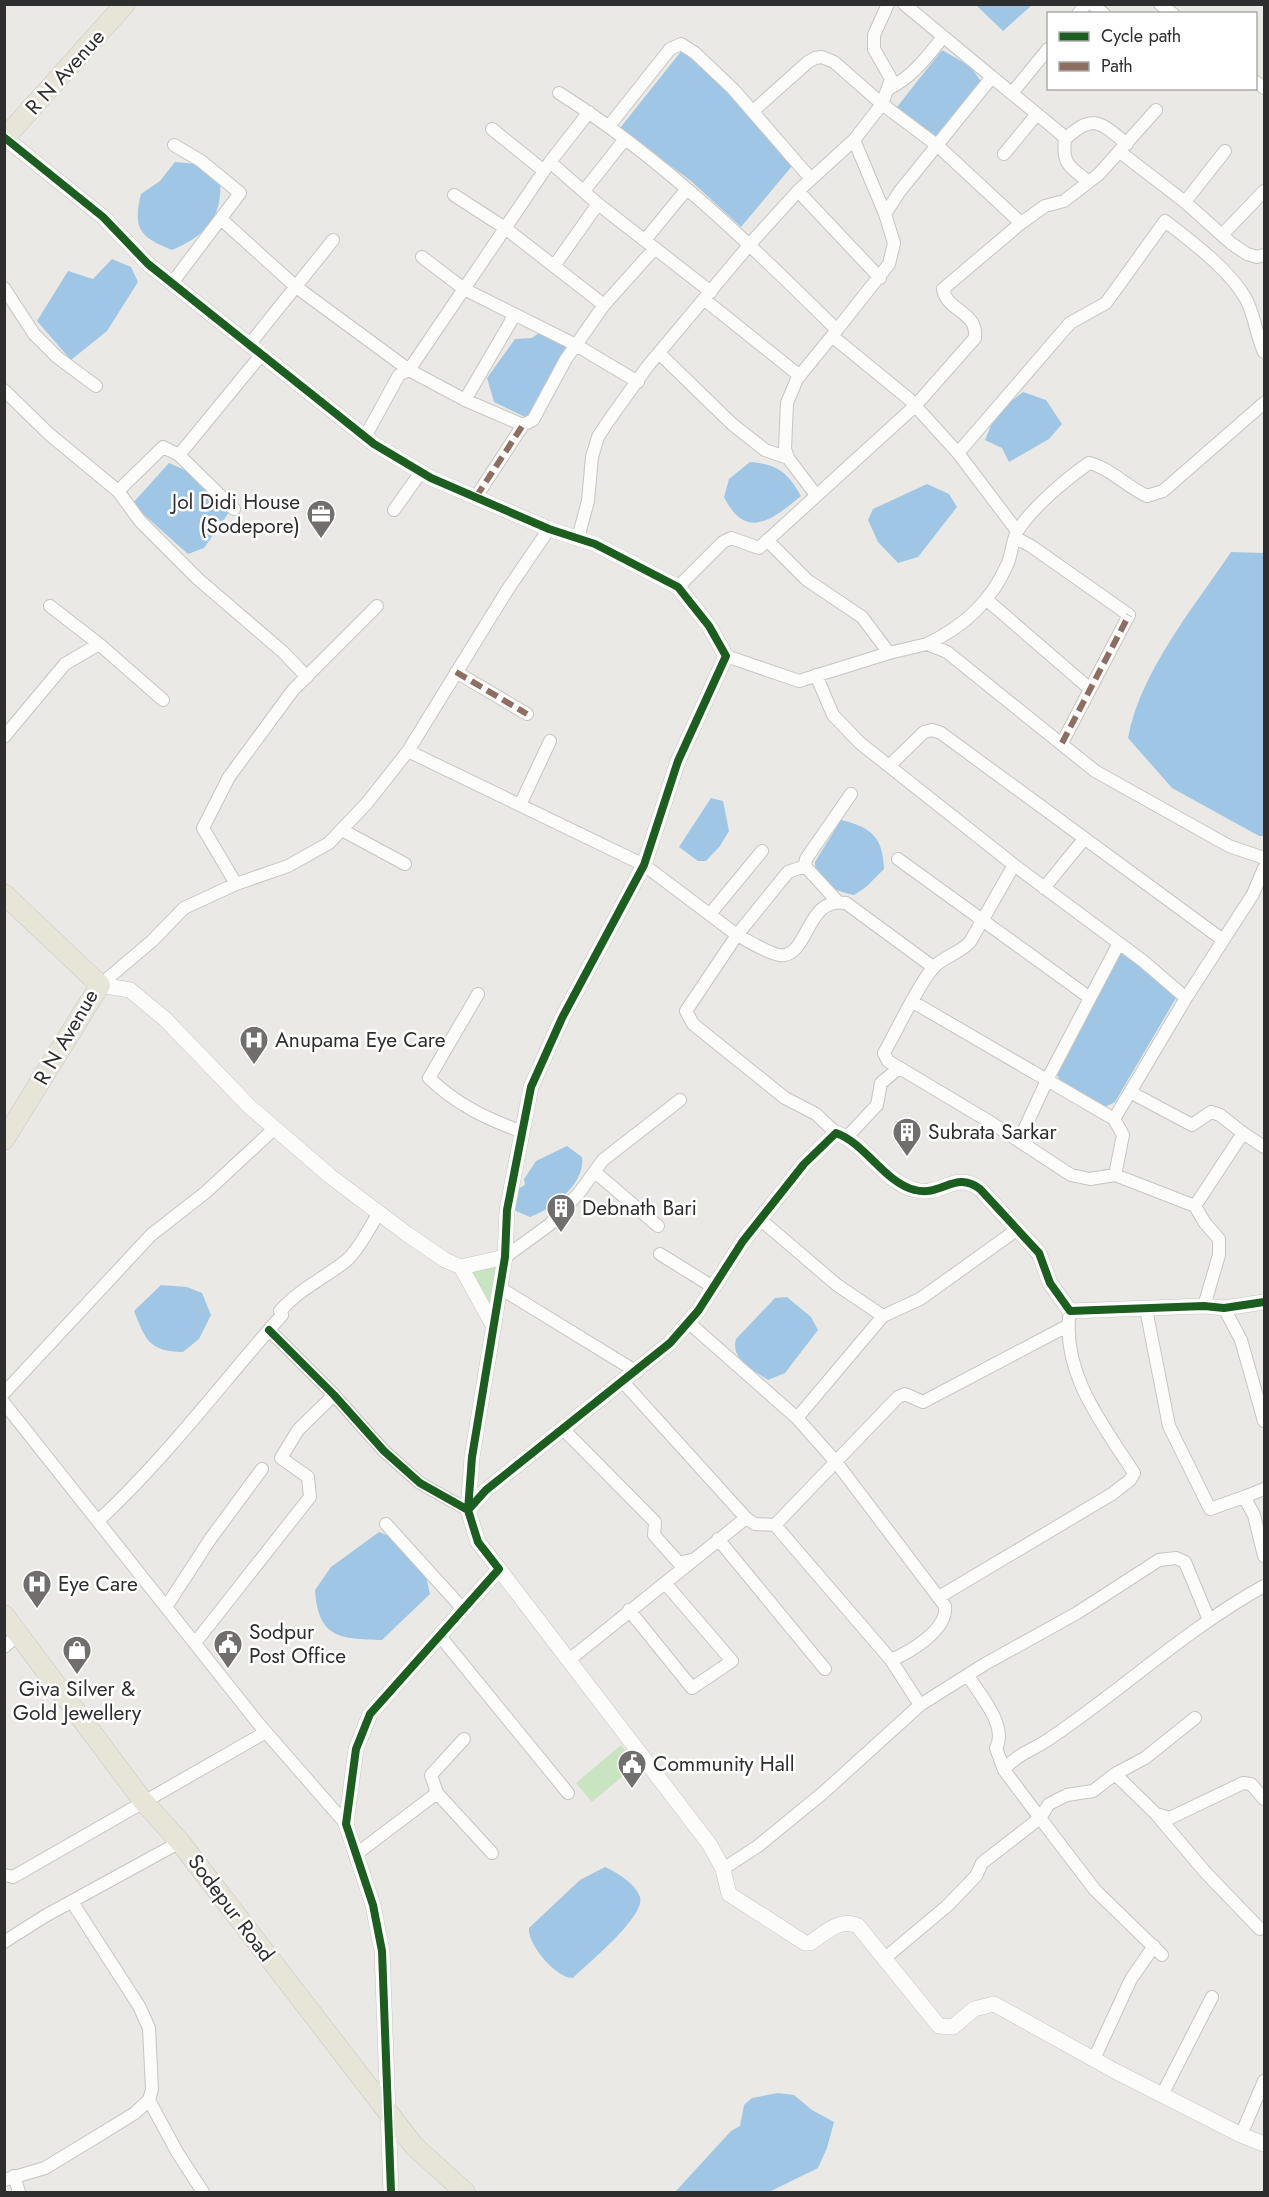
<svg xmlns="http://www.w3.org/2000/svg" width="1269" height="2197" viewBox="0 0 1269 2197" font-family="Jost,sans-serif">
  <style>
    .green { fill: #c9e4c1 }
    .water { fill: #9fc7e5 }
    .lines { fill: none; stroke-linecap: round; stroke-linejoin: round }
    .minor-casing { stroke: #c6c5c4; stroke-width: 14 }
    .tertiary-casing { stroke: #c6c5c4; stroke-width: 16 }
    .primary-casing { stroke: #c6c5c4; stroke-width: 21 }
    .minor { stroke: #fcfcfb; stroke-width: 12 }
    .tertiary { stroke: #fcfcfb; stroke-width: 15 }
    .primary { stroke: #e6e5d7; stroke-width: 20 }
    .quiet { stroke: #8d6e63; stroke-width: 6; stroke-dasharray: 12 6; stroke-linecap: butt }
    .cycleway-casing { stroke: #fff; stroke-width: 11 }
    .cycleway { stroke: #1b5e20; stroke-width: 8 }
    .labels { text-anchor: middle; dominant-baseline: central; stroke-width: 5; stroke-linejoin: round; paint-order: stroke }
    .street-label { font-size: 21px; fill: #2e2e2e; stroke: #fff }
    .poi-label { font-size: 21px; fill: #2e2e2e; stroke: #fff; text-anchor: start }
  </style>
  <rect width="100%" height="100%" fill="#ebe9e5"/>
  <!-- green -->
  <path class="green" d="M503 1260 494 1315 467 1270Z
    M621 1745 637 1764 592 1802 576 1783Z"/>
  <!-- water -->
  <path class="water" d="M976 5H1032L1003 31Z
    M683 49 740 104 792 166 741 227 691 181 620 128Z
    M942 50 970 66 983 84 934 139 897 107Z
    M175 162 197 164 220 180C223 218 205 236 172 250 141 237 132 230 141 194L160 181Z
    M112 259 131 267 138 282 107 331 71 360 37 321 68 271 93 279Z
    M543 330 573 345 542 410 527 418 494 402 487 378 515 339 532 338Z
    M1023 392 1046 400 1062 424 1049 439 1009 462 1002 448 985 440 996 413Z
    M750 462C778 464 788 473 801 496 772 520 746 541 724 497L729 479Z
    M169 463 210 481 230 511 204 548 188 554 132 504Z
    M927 484 949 494 957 507 918 557 898 563 878 542 868 520 873 509Z
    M1231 552 1264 553V836H1259L1172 788 1128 738C1140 672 1194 607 1231 552Z
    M711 798 723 801 729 831 720 846 706 861H698L679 847Z
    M841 820C871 827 883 837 884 869L866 887 854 895C835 891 815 884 815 862Z
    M1123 953 1174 991 1176 998 1115 1102 1105 1107 1059 1079 1054 1067 1111 957Z
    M567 1146 582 1157C586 1183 553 1209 530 1217L516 1211 513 1204V1191L525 1185 524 1179 536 1161Z
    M161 1285 187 1287 202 1293 211 1315 199 1339 183 1352C149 1351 146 1341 134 1311Z
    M787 1297 811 1317 818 1330 785 1373 768 1380C754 1370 730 1359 736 1339L775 1298Z
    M379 1532 389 1536 425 1572 430 1594 382 1640C340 1639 318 1638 315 1590L331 1567Z
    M605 1867C616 1872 636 1884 640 1897 646 1916 587 1964 573 1978 556 1978 527 1944 529 1928L580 1880Z
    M778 2093 794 2095 812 2110 834 2122 827 2148 818 2168 769 2192H675L731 2131 740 2126 744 2105 752 2098Z"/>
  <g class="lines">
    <!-- minor casing -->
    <g class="minor-casing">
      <path id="minor" d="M904 4 992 77
        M1092 4 1104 14
        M1160 4 1173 14
        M1078 14 1086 4
        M1256 82 1264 88
        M890 88C913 76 927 57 943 37
        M559 93C662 158 751 245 837 330
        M1012 93 1048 49
        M753 111 808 62 815 58 822 57 834 62 882 104 938 146 1021 223
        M609 126 670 49 681 44 695 53 733 89 811 179
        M492 129 544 171
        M1065 139C1093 113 1100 122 1127 144
        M854 140 885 214
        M1120 152 1185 202 1232 244 1247 254 1257 257 1264 255
        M1004 154 1037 114
        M550 162 598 204 711 292
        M584 191 625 139
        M798 191 880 278
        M454 195 505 228 604 305
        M1185 202 1225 151
        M221 219 295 286 409 370 465 400 523 425
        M1222 235 1264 191
        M645 240 686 190
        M422 257 464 289 576 345 566 359 533 420 523 425 476 497
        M554 266 598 204
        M172 283 240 193 201 161 174 145
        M4 288 34 334 57 357 96 386
        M705 300 800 376
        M832 336 889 264 894 243 885 214 900 191 992 77 1060 133 1065 139C1062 165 1070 167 1089 182
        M249 345 333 240
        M659 353 732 424 765 450 788 458
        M638 382 576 345 604 305 655 248
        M4 390 49 434 118 491 140 521 198 579 283 652 307 677
        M465 400 514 316
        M365 437 399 375 409 370 550 162 589 112
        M958 453 1070 323 1106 303 1165 221C1193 243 1228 268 1246 299 1255 316 1256 335 1264 352
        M179 455 234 509
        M118 491 163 447 179 455 261 355
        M816 495 788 458 785 449 787 403 797 379 832 336 909 399 958 453 1017 531
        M394 510 421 472
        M578 538 588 501 592 457 598 437 607 423 647 367 750 244 798 191 854 140 882 104 891 79 874 49V35L888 4
        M1016 538 1031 546 1129 615 1062 743
        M767 540 807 580 862 617 889 653
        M678 587 723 542 731 538 759 548 915 406 975 338C978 311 947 312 943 289L1021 223 1045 206 1064 201 1099 174 1156 110
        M987 600 1090 689
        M50 606 99 644 163 700
        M927 644C963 627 991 602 1007 565 1012 555 1012 539 1018 530 1034 506 1065 480 1089 463 1110 468 1127 487 1147 496L1163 491 1264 403
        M726 656 799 681 889 653 927 644 947 652 1095 771 1229 846 1264 858
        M456 672 527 714
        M816 675 833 715 860 743 1014 865
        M4 737 65 664 99 644
        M408 751 644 865 737 935 686 1011 693 1024 785 1098 816 1114 836 1133
        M889 766 924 732 932 730 941 733 1223 940
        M520 805 550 741
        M342 830 405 864
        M898 859 1090 998
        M805 866 788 872 737 935C747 940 775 958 785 955 809 950 808 896 846 903L933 967
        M236 884 203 828 229 777 293 690 377 606
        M1044 888 1084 839
        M837 901 805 866 806 859 851 794
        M710 914 762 851
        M100 985 152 941 184 908 236 884 288 866 329 843 367 803 408 751 508 589 549 529
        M478 994 429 1078C457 1105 487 1119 523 1132
        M1186 998 1253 894 1264 868
        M913 1002 1114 1119 1186 998 1143 961 1014 865 970 942C960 953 945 956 935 966 921 979 895 1034 884 1053L888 1061 990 1122 1071 1175 1090 1179 1115 1175 1195 1206 1243 1133 1264 1147
        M1130 1092 1192 1125 1211 1112 1220 1115 1243 1133
        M1114 1119 1123 1135 1115 1175
        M847 1137 877 1105 881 1083 899 1068
        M1019 1141 1047 1080 1119 943
        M595 1172 658 1226
        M1195 1206 1205 1223 1219 1239V1255L1204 1306
        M761 1220 837 1285 883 1316 920 1299 1018 1229
        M660 1254 713 1287
        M505 1257 549 1225 579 1193 603 1160 680 1100
        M500 1288 637 1372
        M1224 1308 1241 1340 1264 1421
        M1146 1309 1169 1426 1210 1509 1244 1497
        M688 1322 797 1418 836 1462 945 1606C948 1630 910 1652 891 1660L920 1705
        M269 1330 334 1395 384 1451 420 1483 468 1510
        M623 1382 746 1518
        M4 1393 151 1235 206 1192 275 1128
        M4 1403 258 1723 346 1824
        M797 1418 883 1316
        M562 1428 655 1522 654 1535 679 1563 691 1560
        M1264 1489 1244 1497 1254 1515 1264 1556
        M98 1521C166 1458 221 1384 282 1315L280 1311C299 1289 325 1278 347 1260 360 1248 369 1228 379 1213
        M386 1524 462 1608
        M775 1525 891 1660
        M718 1539 825 1669
        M939 1597 1112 1494 1130 1480 1134 1473C1104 1426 1064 1377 1069 1318
        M166 1607 211 1538 262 1469
        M629 1610 692 1688 732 1661 665 1583
        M439 1635 568 1793
        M195 1643 310 1497 308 1477 281 1458 298 1430 334 1395
        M4 1647 19 1634
        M569 1660 746 1518 755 1524 775 1525 898 1397 905 1394 923 1402 1069 1325
        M968 1676C980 1695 1008 1726 996 1748L1004 1770
        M1115 1774 1145 1758 1195 1718
        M437 1793 492 1853
        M1156 1814 1206 1873 1260 1929
        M355 1855 437 1793 431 1775 464 1739
        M723 1869 758 1846 824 1792 920 1705 985 1664 1077 1613 1159 1560 1176 1558 1185 1562 1209 1620
        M4 1875 13 1877 266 1732
        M4 1942 45 1916 180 1842
        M1162 1955 1095 1890 1040 1818 1049 1804 1067 1795 1093 1791 1115 1774 1156 1814 1170 1818 1243 1783 1251 1784 1264 1799
        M885 1958 947 1906 976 1876 982 1863 1040 1818 1004 1770C1016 1754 1036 1749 1052 1737 1124 1688 1188 1628 1264 1586
        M1094 2059 1131 1979 1154 1946
        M1162 2095 1212 1997
        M149 2100 177 2152 203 2192
        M1241 2135 1264 2081
        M14 2176 19 2192
        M4 2180 45 2168 96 2137 135 2113 149 2100 152 2089 149 2028 139 2006 72 1902"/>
    </g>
    <!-- tertiary casing -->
    <g class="tertiary-casing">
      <path id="tertiary" d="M5 138 103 217 148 264 374 444 431 478 549 529 595 544 678 587 709 626 726 656 678 761 644 865 562 1018 531 1087 507 1210 505 1257 472 1457 468 1510 478 1542 499 1569 370 1714 356 1749 346 1824 373 1905 382 1951 391 2192
        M100 985 130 990 165 1019 250 1107 330 1176 407 1234 445 1260 461 1267 505 1257
        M461 1267 494 1327
        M468 1510 486 1490 670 1343 698 1311 743 1241 804 1164 836 1133C865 1143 885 1183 915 1190 942 1197 955 1170 980 1189L1039 1253 1050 1283 1070 1311 1204 1306 1224 1308 1264 1302
        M499 1569 710 1845 723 1869 729 1894 805 1943H810C825 1933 840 1917 858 1926L939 2026 953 2027 974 2009 994 2004 1115 2071 1241 2135 1264 2144"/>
    </g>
    <!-- primary casing -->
    <g class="primary-casing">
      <path id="primary" d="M4 139 125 4
        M4 894 100 985 4 1140
        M4 1615 143 1801 180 1842 414 2146 465 2192"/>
    </g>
    <!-- minor -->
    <use href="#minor" class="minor"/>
    <!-- tertiary -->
    <use href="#tertiary" class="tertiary"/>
    <!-- primary -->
    <use href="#primary" class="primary"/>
    <!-- quiet -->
    <path class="quiet" d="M476 497 523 425
      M456 672 527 714
      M1062 743 1129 615"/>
    <!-- cycleway casing -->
    <g class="cycleway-casing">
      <path id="cycleway" d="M5 138 103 217 148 264 374 444 431 478 549 529 595 544 678 587 709 626 726 656 678 761 644 865 562 1018 531 1087 507 1210 505 1257 472 1457 468 1510 478 1542 499 1569 370 1714 356 1749 346 1824 373 1905 382 1951 391 2192
        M269 1330 334 1395 384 1451 420 1483 468 1510 486 1490 670 1343 698 1311 743 1241 804 1164 836 1133C865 1143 885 1183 915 1190 942 1197 955 1170 980 1189L1039 1253 1050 1283 1070 1311 1204 1306 1224 1308 1264 1302"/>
    </g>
    <!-- cycleway -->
    <use href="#cycleway" class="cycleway"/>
  </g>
  <!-- icons -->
  <defs>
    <g id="office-pin" transform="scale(1.5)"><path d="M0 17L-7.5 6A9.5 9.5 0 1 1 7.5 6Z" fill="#706f6e" stroke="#fff"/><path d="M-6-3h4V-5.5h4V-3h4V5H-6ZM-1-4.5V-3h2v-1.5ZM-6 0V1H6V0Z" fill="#fff"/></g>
    <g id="hospital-pin" transform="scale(1.5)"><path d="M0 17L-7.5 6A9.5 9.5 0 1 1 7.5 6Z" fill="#706f6e" stroke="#fff"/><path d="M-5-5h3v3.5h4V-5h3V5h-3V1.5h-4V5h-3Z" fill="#fff"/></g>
    <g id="building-pin" transform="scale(1.5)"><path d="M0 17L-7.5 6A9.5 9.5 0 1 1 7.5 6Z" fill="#706f6e" stroke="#fff"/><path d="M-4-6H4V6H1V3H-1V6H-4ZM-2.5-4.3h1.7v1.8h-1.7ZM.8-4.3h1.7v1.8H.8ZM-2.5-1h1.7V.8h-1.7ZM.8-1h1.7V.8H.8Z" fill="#fff"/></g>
    <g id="civic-pin" transform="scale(1.5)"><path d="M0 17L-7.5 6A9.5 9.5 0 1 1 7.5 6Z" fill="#706f6e" stroke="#fff"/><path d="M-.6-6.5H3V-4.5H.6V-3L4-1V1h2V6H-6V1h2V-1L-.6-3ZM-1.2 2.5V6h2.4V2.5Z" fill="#fff"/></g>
    <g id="shop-pin" transform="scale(1.5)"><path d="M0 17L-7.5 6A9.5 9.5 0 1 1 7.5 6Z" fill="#706f6e" stroke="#fff"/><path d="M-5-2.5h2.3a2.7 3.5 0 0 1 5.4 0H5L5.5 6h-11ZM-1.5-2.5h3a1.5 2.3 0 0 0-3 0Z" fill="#fff"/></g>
  </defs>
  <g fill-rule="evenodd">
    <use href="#office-pin" x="321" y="514"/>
    <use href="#hospital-pin" x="254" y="1040"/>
    <use href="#building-pin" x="907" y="1132"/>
    <use href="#building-pin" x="561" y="1208"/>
    <use href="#hospital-pin" x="37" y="1584"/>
    <use href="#civic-pin" x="228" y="1644"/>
    <use href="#shop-pin" x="77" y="1650"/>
    <use href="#civic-pin" x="632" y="1764"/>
  </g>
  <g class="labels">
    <!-- street labels -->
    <g class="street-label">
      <text transform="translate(65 72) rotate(-48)">R N Avenue</text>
      <text transform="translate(66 1037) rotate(-60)">R N Avenue</text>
      <text transform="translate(231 1908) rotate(53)">Sodepur Road</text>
    </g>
    <!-- poi labels -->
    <g class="poi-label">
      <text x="300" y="502" text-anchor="end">Jol Didi House<tspan x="300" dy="24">(Sodepore)</tspan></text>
      <text x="275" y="1040">Anupama Eye Care</text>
      <text x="928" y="1132">Subrata Sarkar</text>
      <text x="582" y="1208">Debnath Bari</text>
      <text x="58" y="1584">Eye Care</text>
      <text x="249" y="1632">Sodpur<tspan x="249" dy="24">Post Office</tspan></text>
      <text x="77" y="1689" text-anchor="middle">Giva Silver &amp;<tspan x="77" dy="24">Gold Jewellery</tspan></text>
      <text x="653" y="1764">Community Hall</text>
    </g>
  </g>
  <!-- border -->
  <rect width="1269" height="2197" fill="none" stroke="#2e2e2e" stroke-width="12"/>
  <!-- legend -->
  <rect x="1047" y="12" width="210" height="78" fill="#ffffff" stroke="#ababab" stroke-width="1.5"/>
  <rect x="1059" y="32" width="30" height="9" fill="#1b5e20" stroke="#ababab" stroke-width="1.5"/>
  <text x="1101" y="42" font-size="18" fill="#2e2e2e">Cycle path</text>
  <rect x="1059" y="62" width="30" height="9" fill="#8d6e63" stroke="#ababab" stroke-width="1.5"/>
  <text x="1101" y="72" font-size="18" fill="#2e2e2e">Path</text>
</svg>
